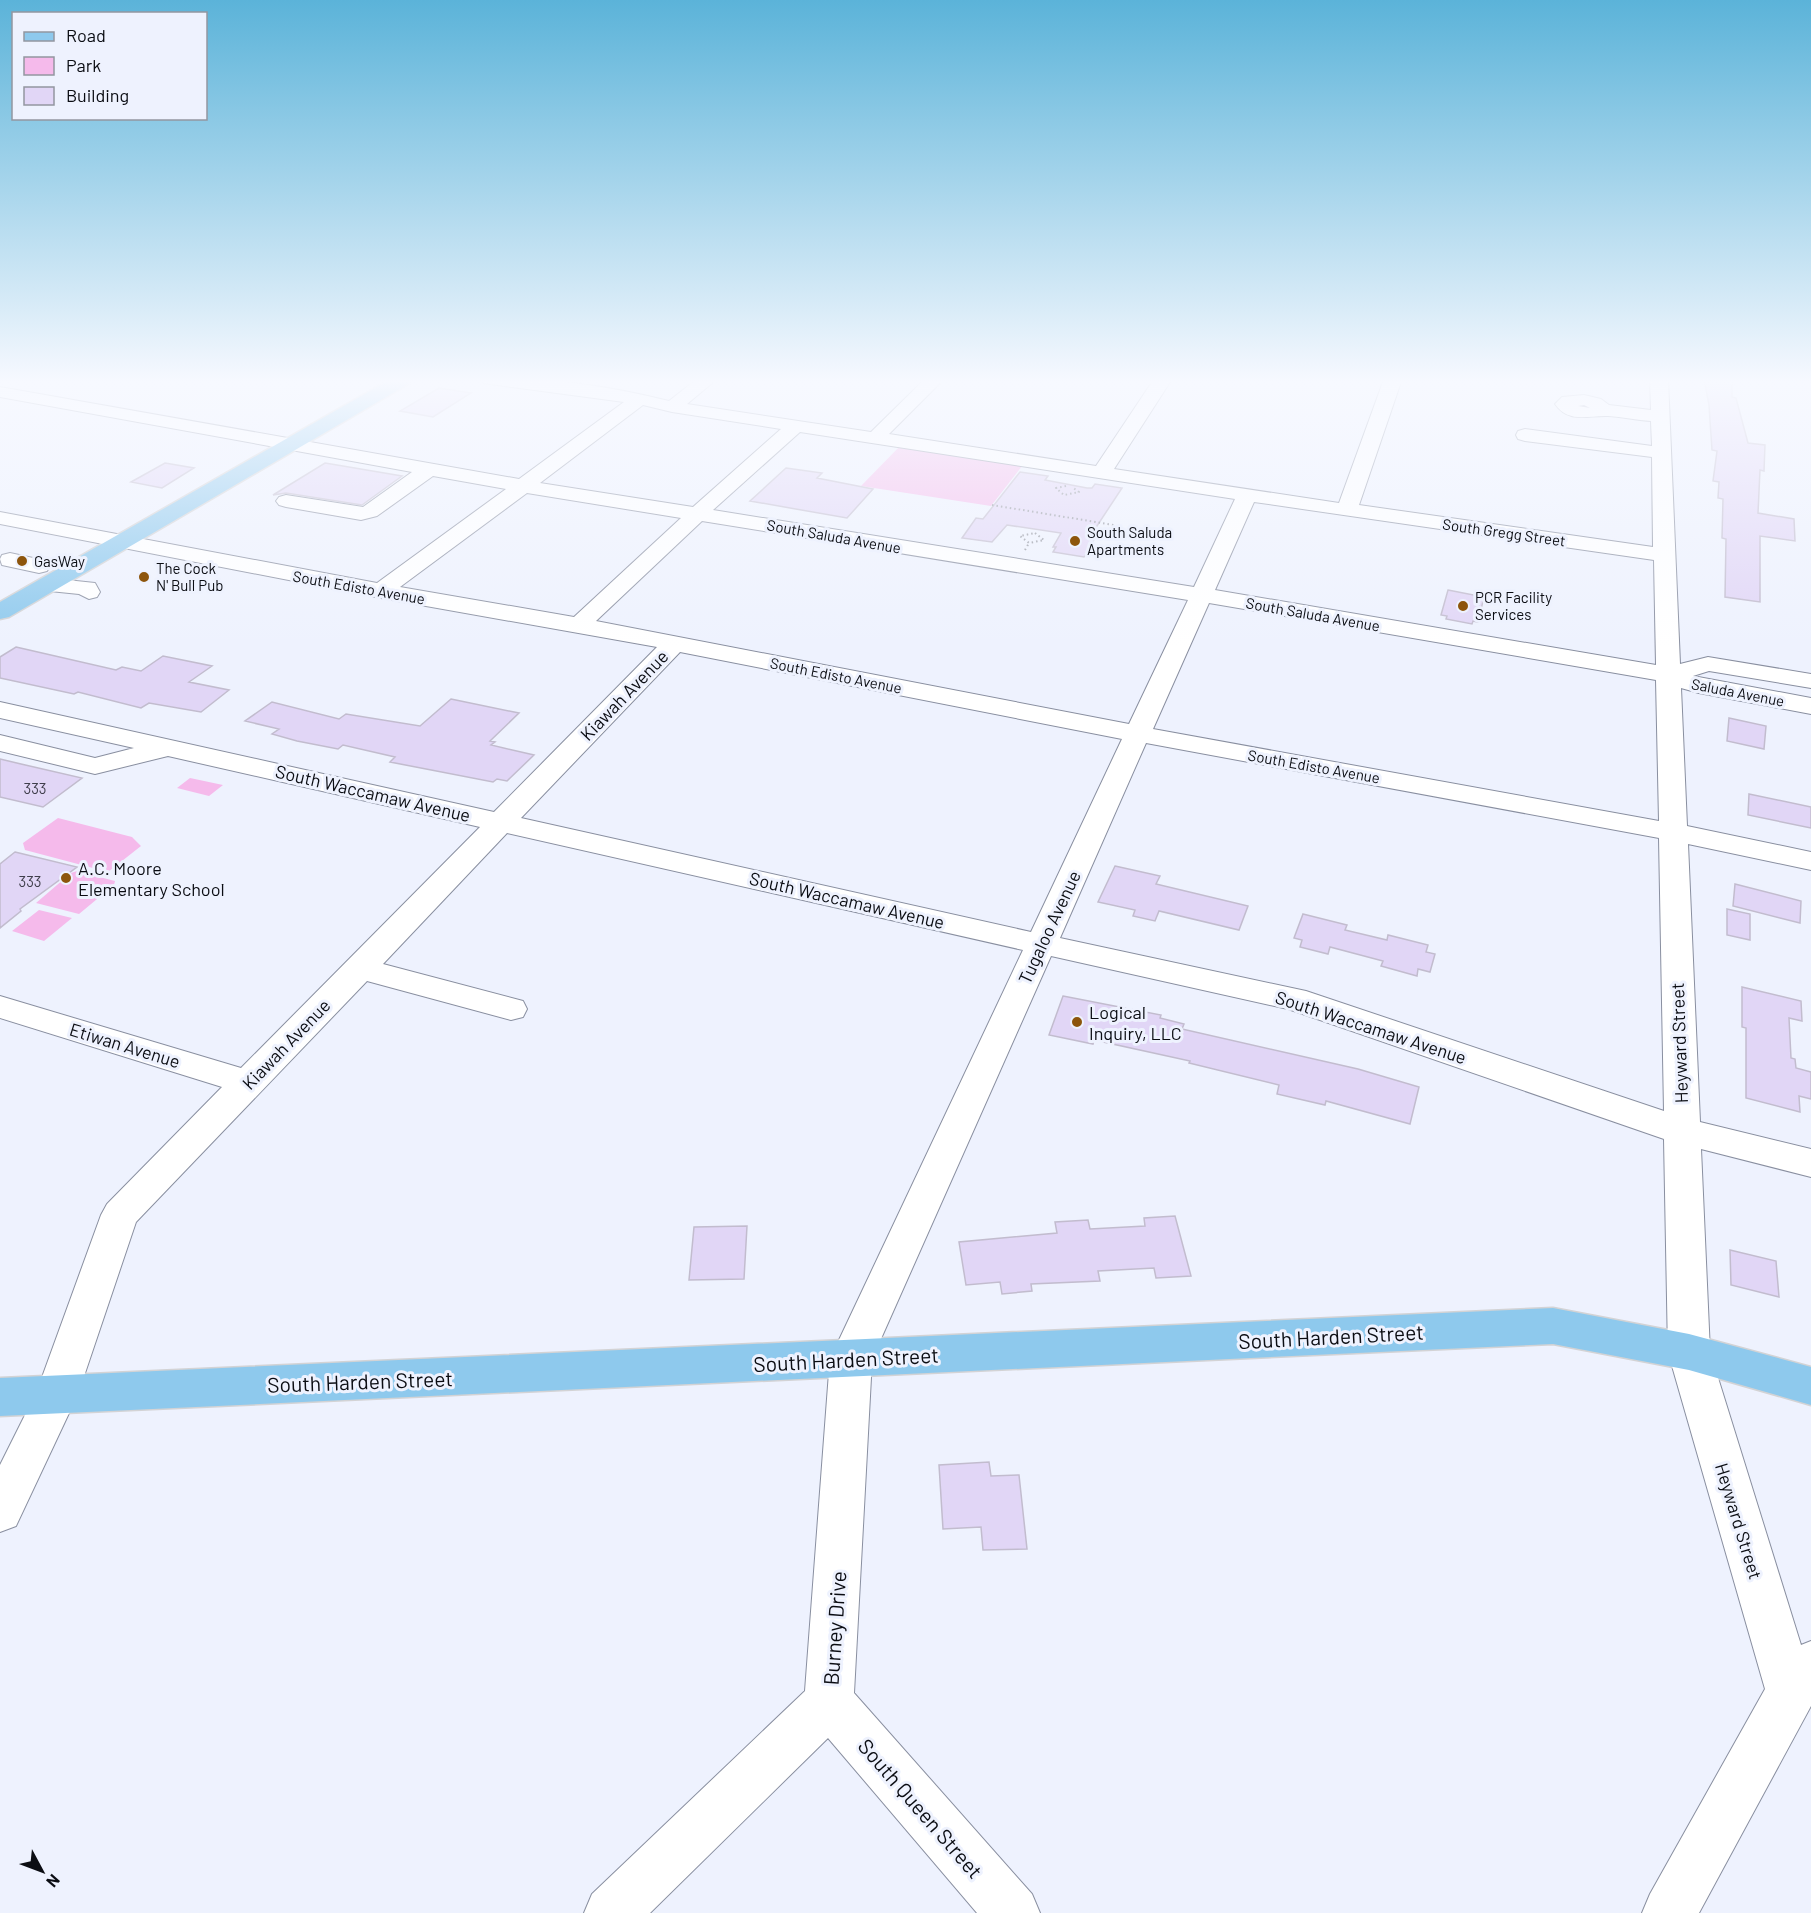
<svg xmlns="http://www.w3.org/2000/svg" width="1811" height="1913" viewBox="0 0 1811 1913" font-family="Barlow,sans-serif">
  <style>
    .green { fill: #f5baeb }
    .building { fill: #e1d6f6; stroke: #c2bcce; stroke-width: 1.5 }
    .lines { fill: none; stroke-linecap: round; stroke-linejoin: round }
    .minor-casing { stroke: #898fa0; stroke-width: 2 }
    .major-casing { stroke: #d3d3d5; stroke-width: 3 }
    .path { stroke: #92959e; stroke-width: 2; stroke-dasharray: 1.5 3; stroke-linecap: butt }
    .minor { fill: #fff; fill-rule: evenodd }
    .major { fill: #8ec9ed; fill-rule: evenodd }
    .poi-dot { fill: #8d550c; stroke: #eef2fe; stroke-width: 2 }
    .labels { text-anchor: middle; dominant-baseline: central; stroke-width: 6; stroke-linejoin: round; paint-order: stroke }
    .far-poi-label { font-size: 15px; fill: #0b0d13; stroke: #eef2fe; text-anchor: start }
    .far-street-label { font-size: 15px; fill: #0b0d13; stroke: #eef2fe }
    .number-label { font-size: 15px; fill: #403f4c }
    .street-label { font-size: 18px; fill: #0b0d13; stroke: #eef2fe }
    .poi-label { font-size: 18px; fill: #0b0d13; stroke: #eef2fe; text-anchor: start }
    .near-street-label { font-size: 21px; fill: #0b0d13; stroke: #eef2fe }
  </style>
  <rect width="100%" height="100%" fill="#eef2fe"/>
  <!-- green -->
  <path class="green" d="M903 443 1026 461 991 506 861 486Z
    M190 778 223 785 209 796 177 788Z
    M58 818 132 837 141 846 108 872 25 850 23 843Z
    M77 871 111 880 115 881 114 885 79 914 36 903 71 873Z
    M39 910 72 918 44 941 12 931Z"/>
  <!-- building -->
  <path class="building" d="M1704 379H1732V397L1736 398 1748 443 1765 445 1764 471 1760 470 1758 513 1794 519 1795 541 1760 536V602L1725 597 1726 539 1722 538 1723 499 1718 498 1719 482 1713 481 1717 451 1712 450 1709 405Z
    M439 388 471 393 433 417 400 411Z
    M165 463 194 468 162 488 131 482Z
    M325 463 337 465 402 476 362 505 286 493 273 495Z
    M786 468 822 473 817 478 873 489 847 518 750 501Z
    M1020 472 1048 476 1045 480 1087 488H1092L1095 484 1122 488 1091 535 1096 536 1084 557 1053 552 1056 547H1053L1061 533 1007 525 992 542 962 538 976 518 983 519Z
    M1448 590 1484 597 1478 622 1473 621 1472 624 1446 619 1447 616 1441 615Z
    M16 647 116 670 122 667 141 671 163 656 212 666 189 682 229 690 201 712 149 703 141 708 78 692 74 694 0 678V657Z
    M451 699 519 713 490 741 495 742 491 745 534 755 507 781 497 779 493 782 390 762 395 757 343 745 338 749 297 741 272 734 279 729 245 721 272 702 339 719 346 714 420 726Z
    M1729 718 1766 726 1764 749 1727 741Z
    M0 759 21 764 82 778 43 807 0 797Z
    M1749 794 1811 807V828L1748 815Z
    M15 852 77 867 20 909 21 911 0 928V864Z
    M1115 866 1160 876 1156 884 1248 906 1239 930 1159 911 1155 921 1133 916 1135 910 1098 902Z
    M1735 884 1801 901 1800 923 1733 906Z
    M1727 909 1750 914V940L1727 935Z
    M1303 914 1347 925 1345 930 1387 940 1388 935 1428 945 1426 952 1435 954 1430 972 1418 969 1417 976 1381 966 1383 961 1330 947 1328 954 1300 947 1302 940 1294 938Z
    M1742 987 1801 1001 1802 1021 1789 1018 1791 1058 1795 1059 1796 1068 1811 1072V1099L1799 1096 1800 1112 1746 1098V1028L1742 1027Z
    M1063 996 1161 1015 1160 1018 1184 1024 1182 1029 1358 1069 1419 1087 1410 1124 1326 1101 1325 1105 1277 1094 1279 1085 1189 1063 1190 1061 1094 1040 1093 1044 1049 1035Z
    M1175 1216 1191 1276 1156 1278 1154 1268 1098 1271 1100 1281 1031 1284 1032 1291 1002 1294 1000 1282 966 1285 959 1242 1057 1233 1055 1222 1088 1220 1090 1229 1145 1226 1144 1218Z
    M747 1226 744 1279 689 1280 694 1227Z
    M1730 1250 1776 1261 1779 1297 1731 1285Z
    M989 1462 991 1476 1019 1475 1027 1549 983 1550 981 1527 943 1529 939 1465Z"/>
  <g class="lines">
    <!-- minor casing -->
    <g class="minor-casing">
      <path id="minor" d="M481 379C541 376 610 386 669 401L697 379H717L687 404 871 432 925 379H944L889 434 1096 466 1154 379H1172L1114 469 1339 503 1384 379H1402L1359 505 1653 547 1652 457 1525 441 1518 439 1516 435 1518 431 1525 429 1652 446 1651 421C1637 420 1622 417 1608 416 1588 415 1569 424 1555 404L1562 397 1584 395 1601 399 1609 405 1651 410 1650 379H1668L1680 664 1708 657 1811 674V688L1709 671 1693 676 1811 698V714L1699 693 1681 688 1687 826 1811 852V870L1688 844 1700 1122 1811 1149V1177L1701 1149 1710 1352 1801 1645 1811 1641V1706L1699 1913H1642L1650 1894 1765 1689 1668 1352 1664 1139 1288 1009 1051 956 872 1359 854 1693 1032 1894 1040 1913H977L828 1738 650 1913H584L592 1894 805 1691 830 1359 1023 950 507 833 383 964 523 1001 527 1009 523 1017 511 1020 367 981 136 1222 78 1394 16 1526 0 1532V1465L37 1391 101 1215 107 1204 222 1087 0 1018V996L241 1068 480 827 168 756 95 774 0 751V735L95 758 134 748 0 718V702L494 812 657 647 381 598 0 524V512L377 583 506 489 433 476 377 516 361 520 286 507 279 505 276 501 279 497 286 495 363 507 412 472 0 397V387L519 479 624 402 490 384 484 383ZM643 405 672 412 781 429 693 507 540 483ZM1584 405 1590 408 1578 406ZM800 432 1235 499 1194 587 713 510ZM527 493 681 518 574 617 400 587ZM1254 502 1654 560 1656 665 1215 590ZM702 521 1188 600 1129 724 596 621ZM1209 603 1656 680 1659 821 1153 729ZM680 652 1122 739 1031 932 521 818ZM1146 743 1659 838 1664 1111 1306 991 1060 938Z
        M10 553 47 561 50 566 47 571 39 573 2 565 0 559 2 555Z
        M48 578 95 583 100 592 97 597 89 599 79 594 40 590 37 585 40 580Z"/>
    </g>
    <!-- major casing -->
    <g class="major-casing">
      <path id="major" d="M391 379H413L410 383 9 617 0 619V602Z
        M1553 1308 1689 1334 1811 1367V1405L1689 1370 1553 1344 0 1416V1378Z"/>
    </g>
    <!-- path -->
    <path class="path" d="M1066 486 1056 488 1064 495 1079 492 1072 487
      M992 505 1114 525
      M1035 533 1044 540 1029 543 1020 536Z
      M1025 550 1029 543"/>
    <!-- minor -->
    <use href="#minor" class="minor"/>
    <!-- major -->
    <use href="#major" class="major"/>
  </g>
  <!-- sky -->
  <linearGradient id="sky" x2="0" y2="1"><stop stop-color="#5bb3d9"/><stop offset="0.59" stop-color="#f7f9ff"/><stop offset="1" stop-color="#f7f9ff" stop-opacity="0"/></linearGradient>
  <rect width="1811" height="647" fill="url(#sky)"/>
  <!-- markers -->
  <g class="poi-dot">
    <circle cx="1075" cy="541" r="6"/>
    <circle cx="22" cy="561" r="6"/>
    <circle cx="144" cy="577" r="6"/>
    <circle cx="1463" cy="606" r="6"/>
    <circle cx="66" cy="878" r="6"/>
    <circle cx="1077" cy="1022" r="6"/>
  </g>
  <g class="labels">
    <!-- far-poi labels -->
    <g class="far-poi-label">
      <text x="1087" y="532">South Saluda<tspan x="1087" dy="17">Apartments</tspan></text>
      <text x="34" y="561">GasWay</text>
      <text x="156" y="568">The Cock<tspan x="156" dy="17">N' Bull Pub</tspan></text>
      <text x="1475" y="597">PCR Facility<tspan x="1475" dy="17">Services</tspan></text>
    </g>
    <!-- far-street labels -->
    <g class="far-street-label">
      <text transform="translate(1504 532) rotate(8)">South Gregg Street</text>
      <text transform="translate(834 536) rotate(10)">South Saluda Avenue</text>
      <text transform="translate(359 587) rotate(10)">South Edisto Avenue</text>
      <text transform="translate(1313 614) rotate(10)">South Saluda Avenue</text>
      <text transform="translate(836 675) rotate(11)">South Edisto Avenue</text>
      <text transform="translate(1738 692) rotate(11)">Saluda Avenue</text>
      <text transform="translate(1314 766) rotate(10)">South Edisto Avenue</text>
    </g>
    <!-- number labels -->
    <g class="number-label">
      <text x="35" y="788">333</text>
      <text x="30" y="881">333</text>
    </g>
    <!-- street labels -->
    <g class="street-label">
      <text transform="translate(624 695) rotate(-46)">Kiawah Avenue</text>
      <text transform="translate(373 793) rotate(13)">South Waccamaw Avenue</text>
      <text transform="translate(847 900) rotate(13)">South Waccamaw Avenue</text>
      <text transform="translate(1049 927) rotate(-65)">Tugaloo Avenue</text>
      <text transform="translate(1371 1027) rotate(18)">South Waccamaw Avenue</text>
      <text transform="translate(1679 1043) rotate(-92)">Heyward Street</text>
      <text transform="translate(286 1044) rotate(-46)">Kiawah Avenue</text>
      <text transform="translate(125 1045) rotate(17)">Etiwan Avenue</text>
      <text transform="translate(1739 1521) rotate(73)">Heyward Street</text>
    </g>
    <!-- poi labels -->
    <g class="poi-label">
      <text x="78" y="868">A.C. Moore<tspan x="78" dy="21">Elementary School</tspan></text>
      <text x="1089" y="1012">Logical<tspan x="1089" dy="21">Inquiry, LLC</tspan></text>
    </g>
    <!-- near-street labels -->
    <g class="near-street-label">
      <text transform="translate(1331 1336) rotate(-3)">South Harden Street</text>
      <text transform="translate(846 1359) rotate(-3)">South Harden Street</text>
      <text transform="translate(360 1381) rotate(-2)">South Harden Street</text>
      <text transform="translate(834 1628) rotate(-86)">Burney Drive</text>
      <text transform="translate(921 1808) rotate(49)">South Queen Street</text>
    </g>
  </g>
  <!-- legend -->
  <rect x="12" y="12" width="195" height="108" fill="#eef2fe" stroke="#9396a0" stroke-width="1.5"/>
  <rect x="24" y="32" width="30" height="9" fill="#8ec9ed" stroke="#9396a0" stroke-width="1.5"/>
  <text x="66" y="42" font-size="18" fill="#0b0d13">Road</text>
  <rect x="24" y="57" width="30" height="18" fill="#f5baeb" stroke="#9396a0" stroke-width="1.5"/>
  <text x="66" y="72" font-size="18" fill="#0b0d13">Park</text>
  <rect x="24" y="87" width="30" height="18" fill="#e1d6f6" stroke="#9396a0" stroke-width="1.5"/>
  <text x="66" y="102" font-size="18" fill="#0b0d13">Building</text>
  <!-- north arrow -->
  <g transform="translate(42 1871) rotate(131)" stroke="#eef2fe" stroke-width="4.5" paint-order="stroke">
  <path d="M0-4.5L10 22L0 15L-10 22Z" fill="#0b0d13"/>
  <text y="-9" font-size="16" font-weight="bold" text-anchor="middle" fill="#0b0d13">N</text>
  </g>
</svg>
